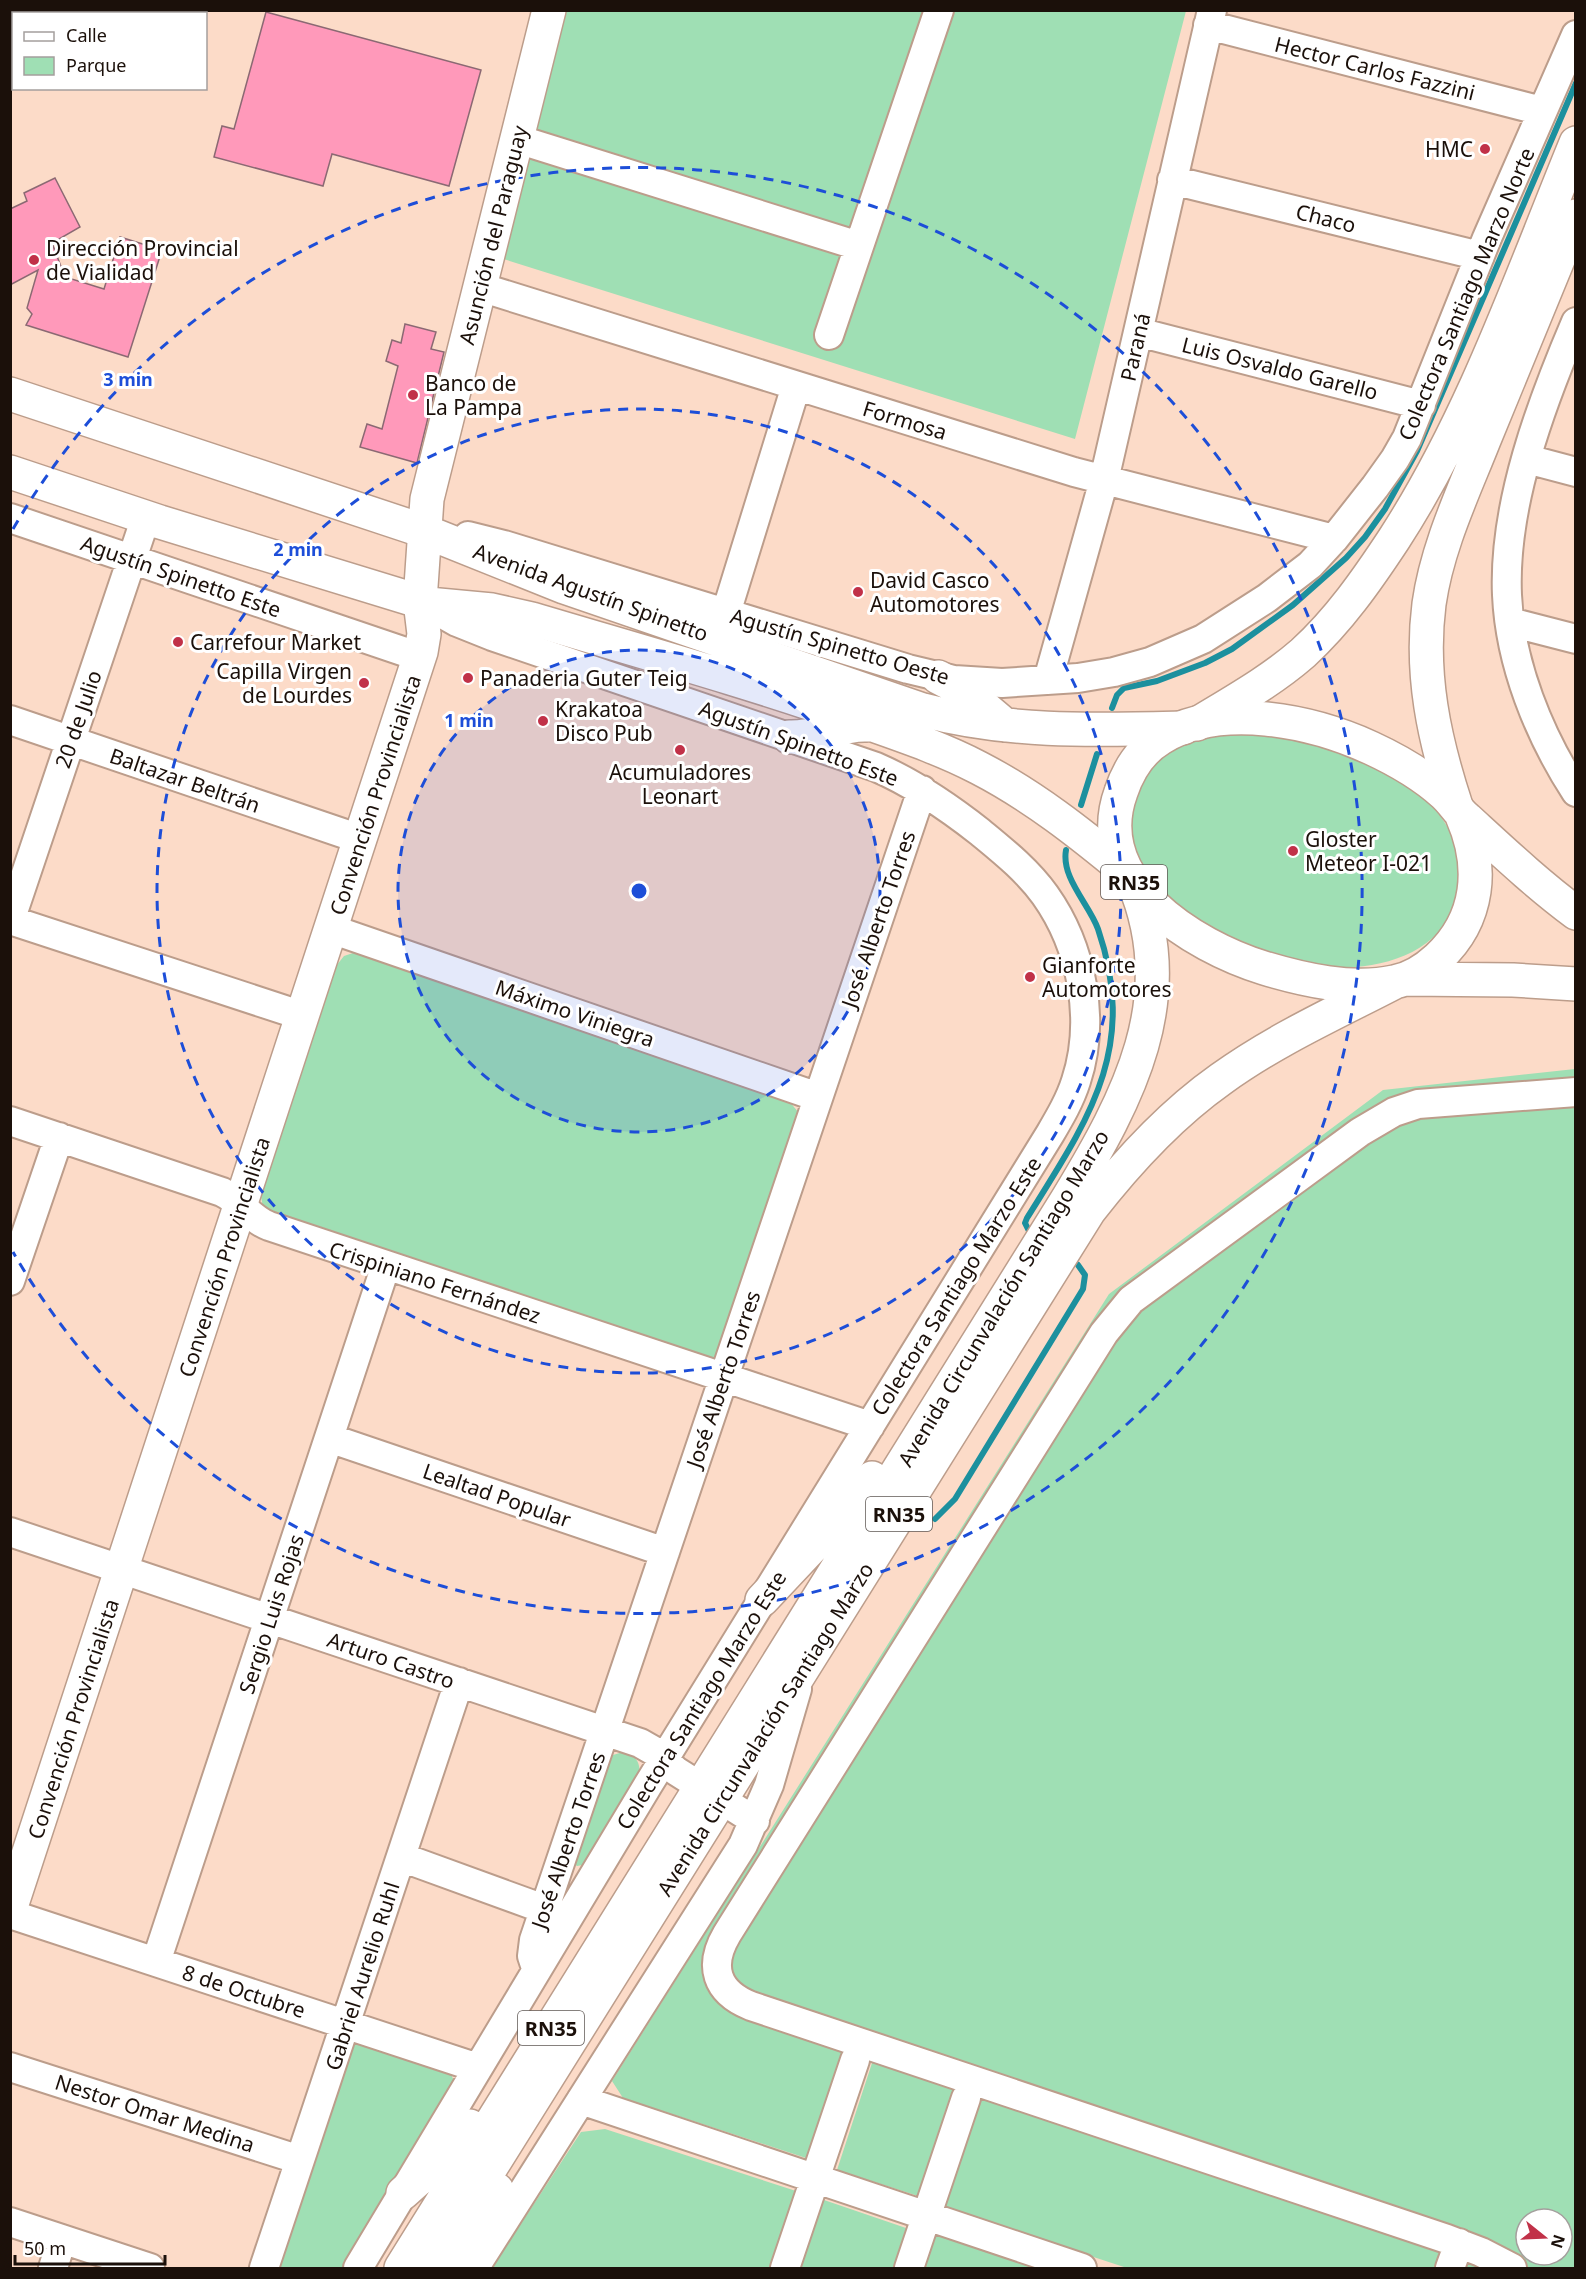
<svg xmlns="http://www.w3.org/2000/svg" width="1586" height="2279" viewBox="0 0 1586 2279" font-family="'Noto Sans',sans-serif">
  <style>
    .green { fill: #9fdfb4; fill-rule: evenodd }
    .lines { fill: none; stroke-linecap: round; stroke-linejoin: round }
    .stream { stroke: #1c909e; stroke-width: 6 }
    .building { fill: #ff99ba; stroke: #8b6973; stroke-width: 1.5 }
    .minor-casing { stroke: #bc9d8b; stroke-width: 32 }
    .major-casing { stroke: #bc9d8b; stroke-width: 36 }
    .highway-casing { stroke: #bc9d8b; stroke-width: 36 }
    .minor { stroke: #fff; stroke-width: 28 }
    .major { stroke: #fff; stroke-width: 33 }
    .highway { stroke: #fff; stroke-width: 33 }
    .ring { fill: none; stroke: #1d4ed8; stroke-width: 3; stroke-dasharray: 10 8 }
    .poi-dot { fill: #c13148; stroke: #fff; stroke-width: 2 }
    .labels { text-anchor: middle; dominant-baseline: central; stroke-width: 6; stroke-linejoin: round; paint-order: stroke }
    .shield { fill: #fff; stroke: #5f5854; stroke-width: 1.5 }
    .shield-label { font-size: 20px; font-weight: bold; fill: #1b100a }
    .street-label { font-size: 21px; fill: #1b100a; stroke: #fff }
    .poi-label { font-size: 21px; fill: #1b100a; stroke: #fff; text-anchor: start }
    .centre { fill: #1d4ed8; stroke: #fff; stroke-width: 3 }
    .ring-label { font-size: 18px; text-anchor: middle; font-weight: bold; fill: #1d4ed8; stroke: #fff; stroke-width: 6; stroke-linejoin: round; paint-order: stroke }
  </style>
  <rect width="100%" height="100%" fill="#fcdbc8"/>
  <!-- green -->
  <path class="green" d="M555 11H1186L1075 439 494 256Z
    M1250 733C1267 735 1284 737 1300 740 1341 748 1402 777 1432 806 1449 824 1459 847 1459 871 1459 879 1460 887 1458 894 1448 943 1400 964 1355 967 1305 970 1221 940 1181 910 1170 902 1160 891 1151 882 1121 847 1126 777 1168 752 1196 735 1218 736 1250 733Z
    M356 952 789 1101 799 1113 717 1356 712 1360 275 1218 263 1208 261 1196 336 966 344 956Z
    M1575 1069V2268H1127L944 2208 981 2096 954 2087 918 2196 837 2170 873 2060 846 2050 809 2159 623 2098 612 2081 1109 1294 1383 1090ZM1526 2219H1562V2255H1526Z
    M623 1752C638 1756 642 1765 638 1779L583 1865 577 1866 573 1863 609 1760 613 1755Z
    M357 2043 450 2072 454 2081 345 2268H276L350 2048Z
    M605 2129 796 2191 769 2268H492L581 2132Z
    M824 2200 906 2228 893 2268H801Z
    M936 2234 1039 2268H925Z"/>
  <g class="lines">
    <!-- stream -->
    <path class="stream" d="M1112 708 1117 695 1124 688 1157 681 1205 663 1232 649 1293 605 1346 558 1365 537 1385 509 1417 451 1576 83
      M1081 805 1097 754
      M1029 1231 1025 1223 1027 1218C1088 1120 1139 1049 1098 929 1089 904 1061 878 1066 850
      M935 1519 955 1499 1083 1289 1085 1275 1078 1265"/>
  </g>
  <!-- building -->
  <path class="building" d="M266 12 481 70 449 186 332 154 323 186 214 157 222 126 234 129Z
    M55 178 80 227 52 243 65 277 104 289 120 237 162 250 128 357 26 325 32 314 27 308 38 270 10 285V209L27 201 24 193Z
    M405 324 436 332 431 349 444 352 417 463 360 447 367 424 382 429 398 366 386 361 392 340 401 343Z"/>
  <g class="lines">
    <!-- minor casing -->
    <g class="minor-casing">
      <path id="minor" d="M1208 25 1542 111
        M517 139 859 246
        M1172 180 1480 256
        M480 287 1074 472 1334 539
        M1576 322C1541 404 1503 505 1507 595 1510 664 1539 735 1576 792
        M1138 332 1421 405
        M829 335 939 10
        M1527 459 1576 472
        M10 518 420 657
        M468 536 504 545 908 669 954 680 1002 683 1078 678 1114 672 1150 662 1203 639 1267 598 1310 565 1334 539 1375 487 1395 459 1407 438 1487 238 1576 35
        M726 613 796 386
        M1510 622 1576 639
        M1048 680 1104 480 1212 10
        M10 720 360 839
        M10 920 303 1016
        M10 921 146 517
        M331 929 818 1097
        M10 1121 222 1192C241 1201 250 1219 269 1226L870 1426
        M10 1281 59 1137
        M329 1438 665 1552
        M10 1532 640 1743 654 1751 676 1771 755 1821
        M401 1857 544 1909
        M10 1914 478 2068
        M156 1962 386 1265
        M536 1968 532 1956 534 1940 922 790
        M10 2067 300 2160
        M581 2100 1082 2268
        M10 2222 150 2268
        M475 2267 743 1845 769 1785 797 1689
        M53 2268 62 2239
        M264 2268 459 1682
        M358 2268 648 1785 1050 1134C1060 1117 1070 1100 1076 1081 1096 1020 1082 947 1045 895 1027 870 1003 851 980 832 947 806 915 784 876 767L492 636 457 622 427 605
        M785 2268 855 2060
        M909 2268 966 2098
        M1450 2268 1459 2243
        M1512 2268 1481 2252 1447 2239 751 2006C716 1992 708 1966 727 1934L1104 1333 1131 1300 1360 1132 1394 1112 1418 1104 1576 1092"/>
    </g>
    <!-- major casing -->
    <g class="major-casing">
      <path id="major" d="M10 394 424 531 564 587 923 710C1008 733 1096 730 1183 728
        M10 472 160 522 428 604 492 610 532 619C639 651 747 681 853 718 895 733 939 747 979 768 1033 796 1080 833 1127 872
        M938 677 965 691 1005 725
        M1197 724C1233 702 1271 681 1303 653 1339 620 1367 580 1394 539 1473 417 1521 277 1576 143
        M789 737C816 738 840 724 867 725
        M1456 806C1434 739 1420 674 1429 604 1437 547 1463 493 1484 440 1515 365 1545 290 1576 216
        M10 1910 421 652 424 634 420 601 427 499 549 10"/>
    </g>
    <!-- highway casing -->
    <g class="highway-casing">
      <path id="highway" d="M1462 816C1484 866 1480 919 1438 958 1426 969 1411 979 1394 982 1352 991 1304 980 1264 968 1193 946 1088 882 1121 792 1128 771 1141 750 1161 738 1220 701 1312 721 1371 748 1397 760 1423 775 1444 794 1453 802 1458 812 1467 819 1502 851 1537 884 1576 913
        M1405 979 1513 980 1576 984
        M762 1600 860 1496 872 1478
        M403 2193 450 2151 470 2126
        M401 2268 1068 1198C1128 1099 1183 997 1133 881
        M428 2268 1089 1211C1127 1162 1170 1115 1221 1079 1275 1040 1335 1013 1393 983
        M463 2268 497 2190"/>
    </g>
    <!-- minor -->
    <use href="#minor" class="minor"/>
    <!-- major -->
    <use href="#major" class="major"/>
    <!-- highway -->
    <use href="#highway" class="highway"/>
  </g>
  <!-- distance rings -->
  <circle cx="639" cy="891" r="241" fill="#1d4ed8" fill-opacity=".12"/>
  <g class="ring">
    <circle cx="639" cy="891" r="241"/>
    <circle cx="639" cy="891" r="482"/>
    <path d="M13 529A723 723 0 1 1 13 1252"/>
  </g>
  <!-- markers -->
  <g class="poi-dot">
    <circle cx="1485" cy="149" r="6"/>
    <circle cx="34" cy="260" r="6"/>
    <circle cx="413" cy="395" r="6"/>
    <circle cx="858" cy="592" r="6"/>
    <circle cx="178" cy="642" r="6"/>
    <circle cx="468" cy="678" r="6"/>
    <circle cx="364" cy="683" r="6"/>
    <circle cx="543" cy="721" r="6"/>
    <circle cx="680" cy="750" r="6"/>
    <circle cx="1293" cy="851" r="6"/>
    <circle cx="1030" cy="977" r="6"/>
  </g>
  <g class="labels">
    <!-- shield labels -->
    <g class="shield">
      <rect x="1101" y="865" width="66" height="34" rx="4.5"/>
      <rect x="866" y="1497" width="66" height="34" rx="4.5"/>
      <rect x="518" y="2011" width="66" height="34" rx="4.5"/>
    </g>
    <g class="shield-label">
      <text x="1134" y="882">RN35</text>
      <text x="899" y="1514">RN35</text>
      <text x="551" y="2028">RN35</text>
    </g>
    <!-- street labels -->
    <g class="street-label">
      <text transform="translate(1375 68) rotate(14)">Hector Carlos Fazzini</text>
      <text transform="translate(1326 218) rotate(14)">Chaco</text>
      <text transform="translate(493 235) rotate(-76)">Asunción del Paraguay</text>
      <text transform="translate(1466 294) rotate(-67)">Colectora Santiago Marzo Norte</text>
      <text transform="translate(1135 347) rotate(-77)">Paraná</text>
      <text transform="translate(1280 368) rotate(14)">Luis Osvaldo Garello</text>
      <text transform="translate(905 420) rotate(17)">Formosa</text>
      <text transform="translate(181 576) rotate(19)">Agustín Spinetto Este</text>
      <text transform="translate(591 592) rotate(20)">Avenida Agustín Spinetto</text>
      <text transform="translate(840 646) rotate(16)">Agustín Spinetto Oeste</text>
      <text transform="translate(78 719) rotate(-71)">20 de Julio</text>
      <text transform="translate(799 743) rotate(20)">Agustín Spinetto Este</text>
      <text transform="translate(185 780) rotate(19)">Baltazar Beltrán</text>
      <text transform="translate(375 795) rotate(-72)">Convención Provincialista</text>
      <text transform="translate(878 919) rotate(-71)">José Alberto Torres</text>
      <text transform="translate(575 1013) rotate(19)">Máximo Viniegra</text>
      <text transform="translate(224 1257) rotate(-72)">Convención Provincialista</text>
      <text transform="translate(435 1282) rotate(18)">Crispiniano Fernández</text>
      <text transform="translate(956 1286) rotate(-58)">Colectora Santiago Marzo Este</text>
      <text transform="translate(1003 1298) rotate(-59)">Avenida Circunvalación Santiago Marzo</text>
      <text transform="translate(723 1379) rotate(-71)">José Alberto Torres</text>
      <text transform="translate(497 1495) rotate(19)">Lealtad Popular</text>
      <text transform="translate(271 1614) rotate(-72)">Sergio Luis Rojas</text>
      <text transform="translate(391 1660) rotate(19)">Arturo Castro</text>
      <text transform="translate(701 1700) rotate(-58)">Colectora Santiago Marzo Este</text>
      <text transform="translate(73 1719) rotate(-72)">Convención Provincialista</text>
      <text transform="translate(765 1729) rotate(-58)">Avenida Circunvalación Santiago Marzo</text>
      <text transform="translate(568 1840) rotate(-71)">José Alberto Torres</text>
      <text transform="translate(362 1976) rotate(-72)">Gabriel Aurelio Ruhl</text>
      <text transform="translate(244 1991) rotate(18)">8 de Octubre</text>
      <text transform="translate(155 2113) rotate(18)">Nestor Omar Medina</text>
    </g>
    <!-- poi labels -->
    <g class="poi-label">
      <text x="1473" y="149" text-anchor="end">HMC</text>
      <text x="46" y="248">Dirección Provincial<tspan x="46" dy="24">de Vialidad</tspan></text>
      <text x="425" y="383">Banco de<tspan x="425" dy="24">La Pampa</tspan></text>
      <text x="870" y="580">David Casco<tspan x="870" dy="24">Automotores</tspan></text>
      <text x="190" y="642">Carrefour Market</text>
      <text x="352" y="671" text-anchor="end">Capilla Virgen<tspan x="352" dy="24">de Lourdes</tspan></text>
      <text x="480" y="678">Panaderia Guter Teig</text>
      <text x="555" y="709">Krakatoa<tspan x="555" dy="24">Disco Pub</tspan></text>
      <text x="680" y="772" text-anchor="middle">Acumuladores<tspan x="680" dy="24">Leonart</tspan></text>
      <text x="1305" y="839">Gloster<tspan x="1305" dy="24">Meteor I-021</tspan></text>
      <text x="1042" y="965">Gianforte<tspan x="1042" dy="24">Automotores</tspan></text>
    </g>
  </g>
  <circle cx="639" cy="891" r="9" class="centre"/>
  <g class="ring-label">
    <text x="128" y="386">3 min</text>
    <text x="298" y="556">2 min</text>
    <text x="469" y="727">1 min</text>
  </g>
  <!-- border -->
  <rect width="1586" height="2279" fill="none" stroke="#1b100a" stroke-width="24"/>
  <!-- legend -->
  <rect x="12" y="12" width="195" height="78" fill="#ffffff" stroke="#a49f9d" stroke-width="1.5"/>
  <rect x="24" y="32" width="30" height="9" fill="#ffffff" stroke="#a49f9d" stroke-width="1.5"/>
  <text x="66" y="42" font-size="18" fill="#1b100a">Calle</text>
  <rect x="24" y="57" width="30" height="18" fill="#9fdfb4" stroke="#a49f9d" stroke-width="1.5"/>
  <text x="66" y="72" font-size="18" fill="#1b100a">Parque</text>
  <!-- north arrow -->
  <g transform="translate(1544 2237) rotate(108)"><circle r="28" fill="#ffffff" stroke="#a49f9d" stroke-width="1.5"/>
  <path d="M0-4.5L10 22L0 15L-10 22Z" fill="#c13148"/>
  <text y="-9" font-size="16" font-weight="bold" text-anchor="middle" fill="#1b100a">N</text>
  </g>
  <!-- scale -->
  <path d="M15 2255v9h150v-9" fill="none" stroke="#1b100a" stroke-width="3"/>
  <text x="24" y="2255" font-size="18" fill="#1b100a" stroke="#ffffff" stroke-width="4.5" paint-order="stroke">50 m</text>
</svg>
